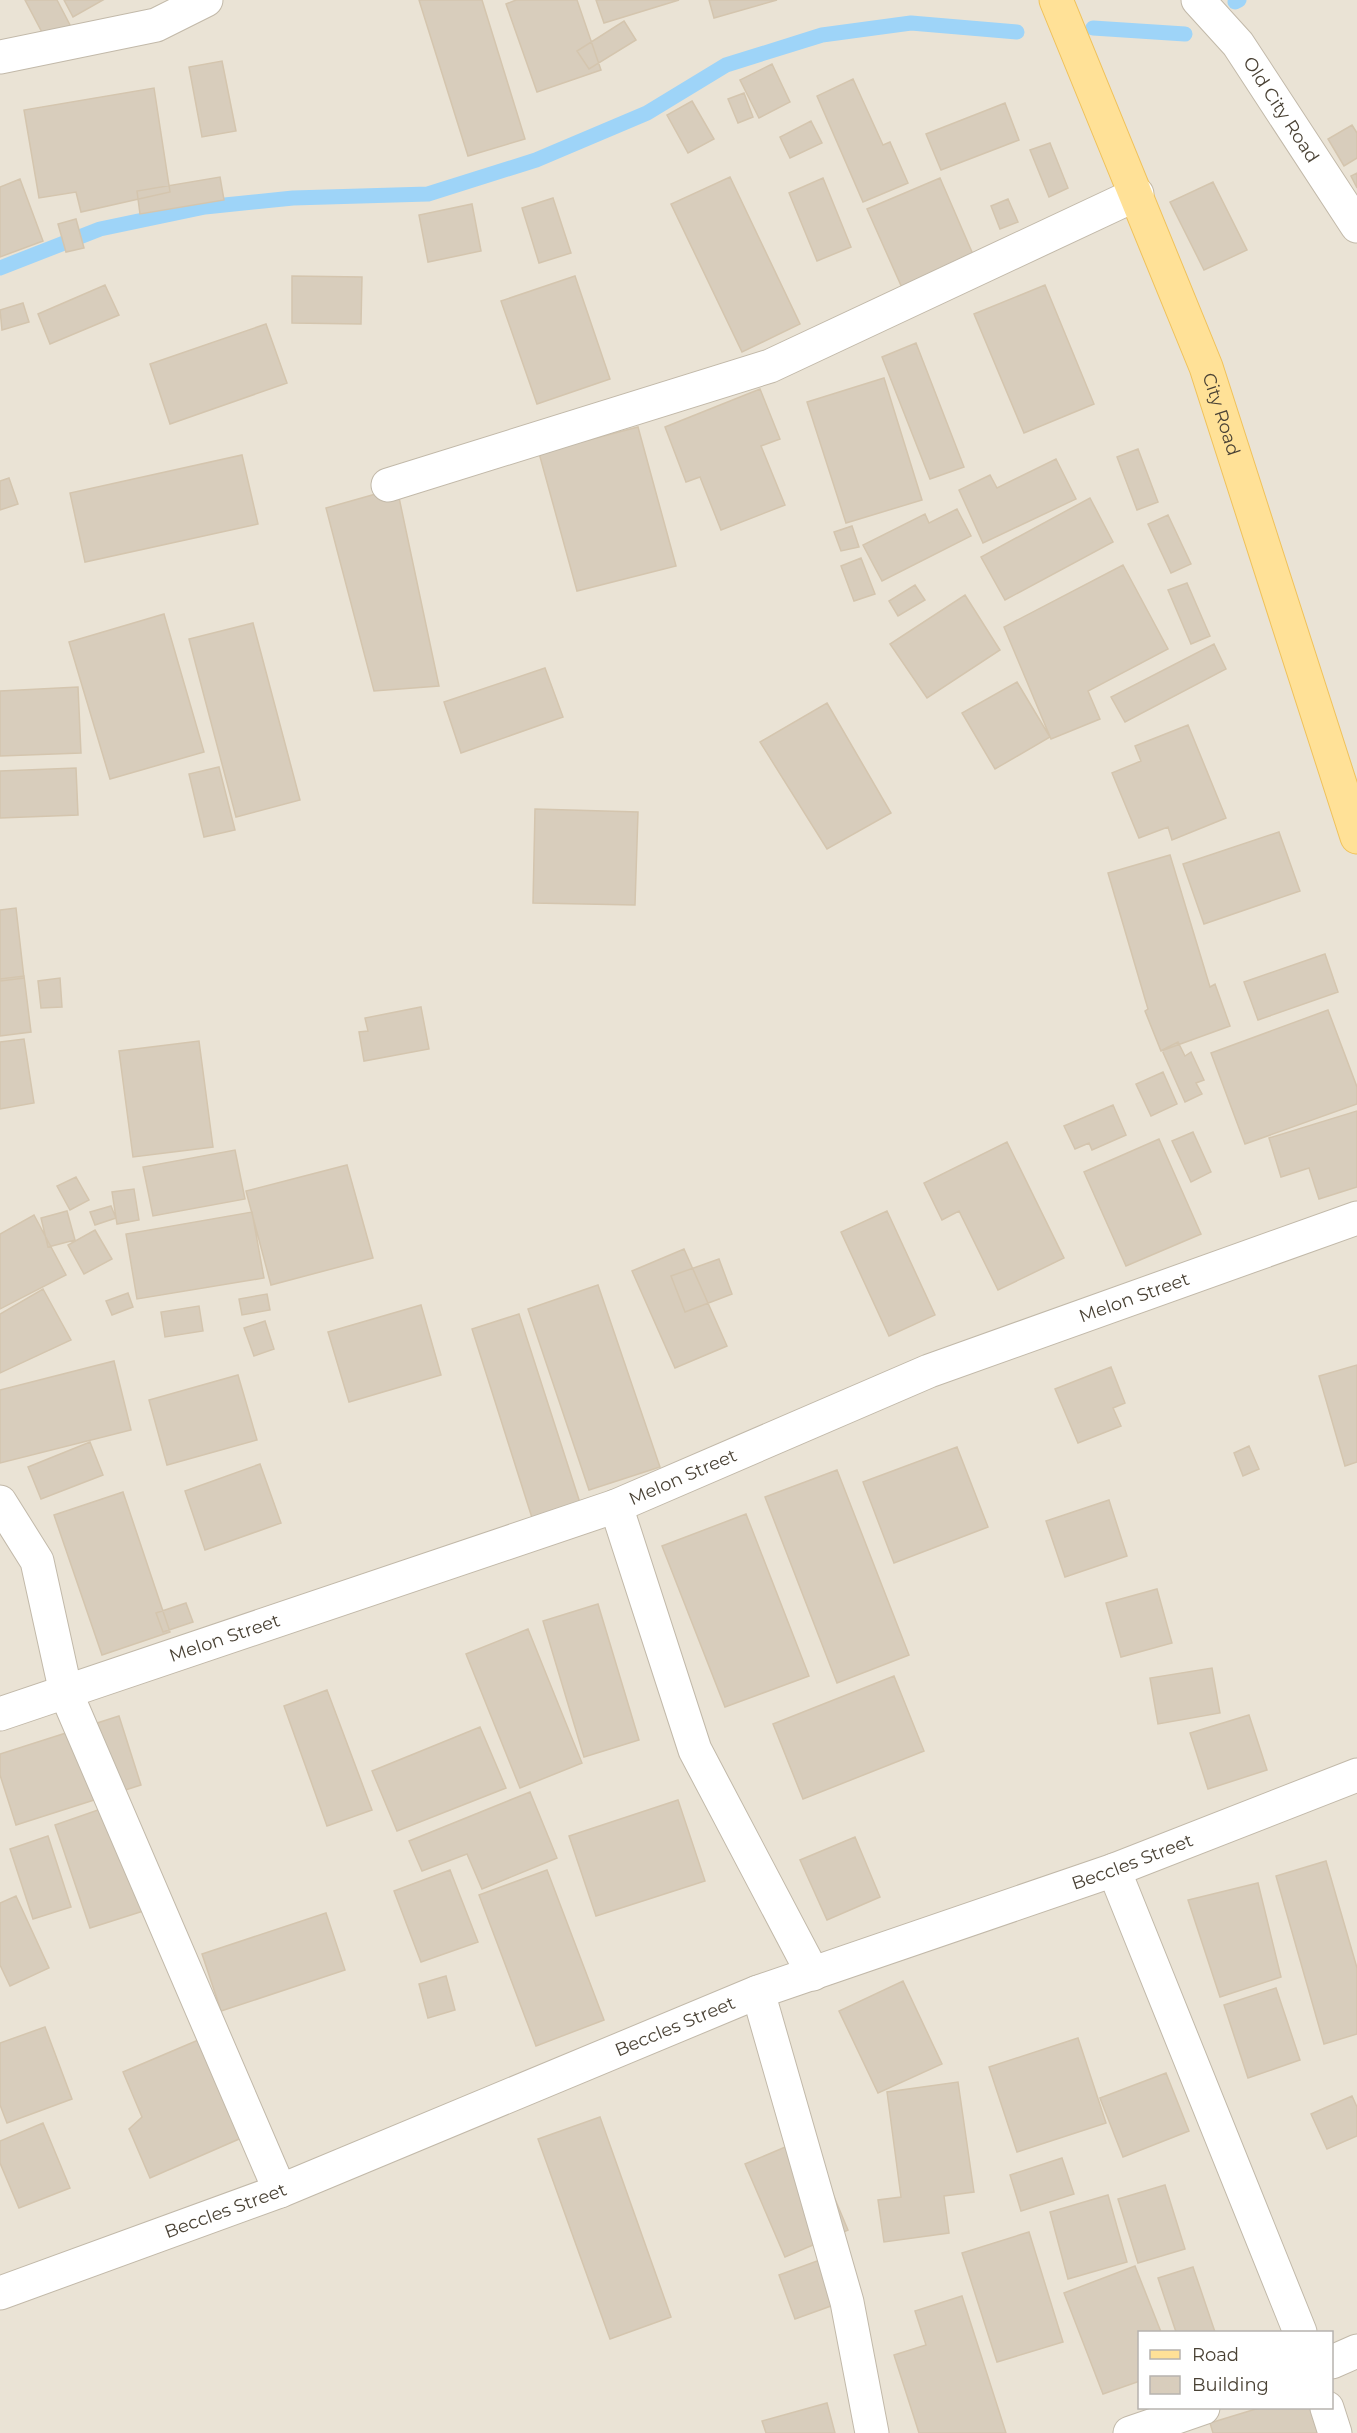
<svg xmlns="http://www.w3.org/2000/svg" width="1357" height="2433" viewBox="0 0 1357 2433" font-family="Montserrat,sans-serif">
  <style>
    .residential { fill: #eae3d5; fill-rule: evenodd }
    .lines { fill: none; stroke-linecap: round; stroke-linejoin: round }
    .stream { stroke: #9ed4f8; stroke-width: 15 }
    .building { fill: #d8cdbc; stroke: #d4c5ae; stroke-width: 1.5 }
    .minor-casing { stroke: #c2b9a9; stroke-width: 35 }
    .major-casing { stroke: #f0c25b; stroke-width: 35 }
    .minor { stroke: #fff; stroke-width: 33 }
    .major { stroke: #ffe197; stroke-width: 33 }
    .labels { text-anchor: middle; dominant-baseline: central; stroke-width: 5; stroke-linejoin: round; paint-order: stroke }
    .street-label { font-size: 18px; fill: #4a4235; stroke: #fff }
  </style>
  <rect width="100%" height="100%" fill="#f5f1e8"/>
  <!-- residential -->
  <path class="residential" d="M0 0H1357V2433H0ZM1140 2332H1332V2408H1140Z"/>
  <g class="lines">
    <!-- stream -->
    <path class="stream" d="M1235 2 1239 0
      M1093 28 1185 34
      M0 268 100 229 205 207 293 198 428 194 536 160 647 113 726 65 822 35 911 23 1017 32"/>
  </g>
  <!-- building -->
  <path class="building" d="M25 0H57L70 25 45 38Z
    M64 0H103L73 17Z
    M419 0H482L525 139 468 156Z
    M516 0H577L601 70 537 92 506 4Z
    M596 0H679L604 23Z
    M709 0H777L714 18Z
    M624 21 636 40 589 69 577 51Z
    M222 61 236 131 202 137 189 67Z
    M772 64 790 102 759 118 740 80Z
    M853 79 883 145 890 142 908 183 863 202 817 96Z
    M154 88 170 192 81 212 76 192 39 198 24 110Z
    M744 93 753 117 738 123 728 99Z
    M692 101 714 139 688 153 667 115Z
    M1005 103 1019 140 941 170 926 134Z
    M811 121 822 143 790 158 780 137Z
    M1352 125 1357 133V158L1344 166 1328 139Z
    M1050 143 1068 188 1049 197 1030 150Z
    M1357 173V188L1351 176Z
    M220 177 224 200 140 214 137 191Z
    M730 177 800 324 742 352 671 204Z
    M823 178 851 247 817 261 789 193Z
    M940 178 975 259 903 290 867 209Z
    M20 179 43 241 0 257V187Z
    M1213 182 1247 250 1204 270 1170 202Z
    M553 198 571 253 539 263 522 208Z
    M1008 199 1018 222 1000 229 991 206Z
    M472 204 481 251 428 262 419 215Z
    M76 219 84 248 66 252 58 224Z
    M292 276 362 277 361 324 292 323Z
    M575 276 610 379 537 404 501 301Z
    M105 285 119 315 50 344 38 314Z
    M1045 285 1094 404 1024 433 974 314Z
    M23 303 29 322 2 330 0 310Z
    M266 324 287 383 170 424 150 364Z
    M916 343 964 467 930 479 882 357Z
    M884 378 922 500 846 523 807 402Z
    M760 389 780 439 761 446 785 505 721 530 700 477 686 482 665 427Z
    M638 427 676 566 577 591 539 453Z
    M1138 449 1158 502 1137 510 1117 457Z
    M242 455 258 524 85 562 70 493Z
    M1056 459 1076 499 983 543 959 490 990 475 997 488Z
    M9 478 18 504 0 510V481Z
    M397 488 439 686 374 691 326 508Z
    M1090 498 1113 542 1005 600 981 557Z
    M957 509 971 536 882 581 863 545 925 514 929 523Z
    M1168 515 1191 564 1171 573 1148 524Z
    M852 526 859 547 841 551 834 532Z
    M861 558 875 594 854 601 841 566Z
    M1123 565 1168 649 1088 691 1100 719 1051 739 1004 627Z
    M1187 583 1210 636 1191 644 1168 590Z
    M915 585 925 600 898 616 889 601Z
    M965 595 1000 650 927 698 890 644Z
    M164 614 204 752 110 779 69 642Z
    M253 623 300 800 236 817 189 639Z
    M1214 644 1226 669 1125 722 1111 697Z
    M545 668 563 717 461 753 444 702Z
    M1017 682 1050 737 995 769 962 713Z
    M78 687 81 753 0 756V691Z
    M827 703 891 813 827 849 760 742Z
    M1188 725 1226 818 1172 840 1168 827 1139 838 1112 773 1141 761 1135 746Z
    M219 767 235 830 204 837 189 774Z
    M76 768 78 815 0 818V771Z
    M535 809 638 812 635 905 533 903Z
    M1279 832 1300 891 1204 924 1183 864Z
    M1170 855 1210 987 1215 984 1230 1026 1161 1051 1145 1011 1148 1009 1108 873Z
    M16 908 24 978 0 981V910Z
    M1325 954 1338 992 1258 1020 1244 982Z
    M24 976 31 1032 0 1036V979Z
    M60 978 62 1007 41 1008 38 981Z
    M421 1007 429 1049 364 1061 359 1032 368 1031 365 1018Z
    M1328 1010 1357 1087V1104L1245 1144 1211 1053Z
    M24 1039 34 1103 0 1109V1042Z
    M199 1041 213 1147 133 1157 119 1051Z
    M1178 1042 1185 1056 1191 1052 1204 1080 1196 1083 1202 1094 1185 1102 1162 1050Z
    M1163 1072 1177 1104 1151 1116 1136 1084Z
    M1113 1105 1126 1135 1092 1150 1089 1143 1075 1149 1064 1126Z
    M1357 1111V1187L1319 1199 1309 1168 1281 1177 1269 1138Z
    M1193 1132 1211 1172 1191 1182 1172 1141Z
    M1159 1139 1201 1234 1126 1266 1084 1172Z
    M1007 1142 1064 1258 998 1290 959 1211 942 1220 924 1183Z
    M235 1150 245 1199 153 1216 143 1167Z
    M347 1165 373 1258 271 1285 246 1191Z
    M76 1177 89 1200 70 1210 57 1186Z
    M134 1189 139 1220 117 1224 112 1192Z
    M111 1206 116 1218 95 1225 90 1212Z
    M67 1211 75 1240 48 1247 41 1218Z
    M887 1211 935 1315 889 1336 841 1232Z
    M252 1212 264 1278 137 1299 126 1234Z
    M34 1215 66 1275 0 1309V1234Z
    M95 1230 112 1259 84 1274 68 1245Z
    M684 1249 727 1346 675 1368 632 1271Z
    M719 1259 732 1294 685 1312 671 1276Z
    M598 1285 660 1467 589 1490 528 1309Z
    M43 1289 71 1340 0 1373V1314Z
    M128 1293 133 1307 112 1315 106 1301Z
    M267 1294 270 1310 242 1315 239 1299Z
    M421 1305 441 1375 349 1402 328 1332Z
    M199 1306 203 1331 165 1337 161 1312Z
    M519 1314 582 1509 534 1524 472 1329Z
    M265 1321 274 1349 254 1356 244 1328Z
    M114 1361 131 1430 0 1463V1390Z
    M1357 1365V1462L1345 1466 1319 1376Z
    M1111 1367 1125 1403 1113 1408 1121 1426 1078 1443 1055 1389Z
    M238 1375 257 1440 167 1465 149 1400Z
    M90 1442 103 1475 41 1499 28 1467Z
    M1249 1446 1259 1469 1243 1476 1234 1453Z
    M957 1447 988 1527 894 1563 863 1482Z
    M260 1464 281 1523 205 1550 185 1491Z
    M837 1470 909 1655 837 1683 765 1497Z
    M123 1492 170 1632 102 1655 54 1515Z
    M1109 1500 1127 1556 1065 1577 1046 1521Z
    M746 1514 809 1676 725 1707 662 1546Z
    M1157 1589 1172 1643 1121 1657 1106 1603Z
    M186 1603 193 1622 163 1632 156 1613Z
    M598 1604 639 1740 584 1757 543 1621Z
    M528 1629 582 1763 520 1788 466 1654Z
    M1212 1668 1220 1713 1158 1724 1150 1678Z
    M894 1676 924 1751 803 1799 773 1724Z
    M327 1690 372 1810 327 1826 284 1706Z
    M1249 1715 1267 1770 1208 1789 1190 1733Z
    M119 1716 141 1785 16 1825 0 1775V1754Z
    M480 1727 506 1788 397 1831 372 1771Z
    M530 1792 557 1858 482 1889 467 1854 422 1871 409 1841Z
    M678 1800 705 1881 596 1916 569 1836Z
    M121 1802 156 1907 90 1928 55 1825Z
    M48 1836 71 1907 33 1919 10 1849Z
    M855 1837 880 1897 827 1920 800 1860Z
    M1326 1861 1357 1968V2034L1324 2044 1276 1876Z
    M450 1870 478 1942 421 1962 394 1891Z
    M547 1870 604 2020 536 2046 479 1895Z
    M1258 1883 1281 1977 1220 1997 1188 1900Z
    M16 1896 49 1968 10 1986 0 1965V1903Z
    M326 1913 345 1970 221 2011 202 1954Z
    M446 1976 455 2010 428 2018 419 1984Z
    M903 1981 942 2064 878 2093 839 2011Z
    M1276 1988 1300 2060 1248 2078 1224 2005Z
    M45 2027 72 2099 7 2123 0 2105V2043Z
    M203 2038 246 2136 150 2178 129 2129 142 2117 123 2072Z
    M1078 2038 1106 2123 1017 2152 989 2067Z
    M1166 2073 1189 2131 1123 2157 1100 2098Z
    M958 2082 974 2192 944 2196 949 2233 884 2242 878 2200 901 2197 887 2092Z
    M1352 2096 1357 2107V2136L1327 2149 1311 2114Z
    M600 2117 671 2317 610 2339 538 2139Z
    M43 2123 70 2188 19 2208 0 2163V2141Z
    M809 2137 848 2230 785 2257 745 2164Z
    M1062 2158 1074 2194 1021 2211 1010 2175Z
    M1165 2185 1185 2249 1138 2263 1118 2199Z
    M1108 2195 1127 2262 1068 2279 1050 2212Z
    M1029 2232 1063 2342 997 2362 962 2253Z
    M839 2253 856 2297 795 2319 779 2275Z
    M1135 2266 1161 2332H1140V2381L1103 2394 1064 2293Z
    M1193 2267 1215 2332H1176L1158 2278Z
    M962 2296 1006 2433H919L894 2355 926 2345 915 2311Z
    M827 2403 835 2433H766L762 2421Z
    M1259 2408H1310L1318 2433H1213L1210 2423Z"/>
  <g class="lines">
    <!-- minor casing -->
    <g class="minor-casing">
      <g id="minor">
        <path id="s1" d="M1198 0 1238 44 1357 226"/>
        <path d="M0 57 156 25 206 0"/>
        <path d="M388 485 770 366 1137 194"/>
        <path d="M0 1502 37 1561 66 1693 280 2191"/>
        <path d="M616 1506 695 1750 813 1974"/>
        <path id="s2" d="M0 1714 616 1506 929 1371 1357 1218"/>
        <path d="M1114 1870 1300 2332"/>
        <path d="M758 1992 847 2302 872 2433"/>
        <path id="s3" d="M0 2293 280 2191 758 1992 1114 1870 1357 1775"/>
        <path d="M1332 2362 1357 2351"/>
        <path d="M1327 2408 1335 2433"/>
        <path d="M1130 2433 1203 2408"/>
      </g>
    </g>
    <!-- major casing -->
    <g class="major-casing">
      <g id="major">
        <path id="s4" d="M1056 0 1206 367 1357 837"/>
      </g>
    </g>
    <!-- minor -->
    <use href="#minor" class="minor"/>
    <!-- major -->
    <use href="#major" class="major"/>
  </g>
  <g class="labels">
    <!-- street labels -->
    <g class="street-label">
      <text stroke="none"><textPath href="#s1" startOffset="138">Old City Road</textPath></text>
      <text stroke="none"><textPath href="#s4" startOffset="446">City Road</textPath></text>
      <text stroke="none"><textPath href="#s2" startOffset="1209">Melon Street</textPath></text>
      <text stroke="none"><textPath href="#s2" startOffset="723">Melon Street</textPath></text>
      <text stroke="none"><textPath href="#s2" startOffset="237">Melon Street</textPath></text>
      <text stroke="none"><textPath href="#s3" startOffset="1212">Beccles Street</textPath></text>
      <text stroke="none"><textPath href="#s3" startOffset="726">Beccles Street</textPath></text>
      <text stroke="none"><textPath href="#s3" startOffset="240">Beccles Street</textPath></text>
    </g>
  </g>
  <!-- legend -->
  <rect x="1138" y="2331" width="195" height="78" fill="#ffffff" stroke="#b7b3ae" stroke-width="1.5"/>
  <rect x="1150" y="2350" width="30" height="9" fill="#ffe197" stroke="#b7b3ae" stroke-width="1.5"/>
  <text x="1192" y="2361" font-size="18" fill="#4a4235">Road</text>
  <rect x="1150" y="2376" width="30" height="18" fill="#d8cdbc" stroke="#b7b3ae" stroke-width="1.5"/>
  <text x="1192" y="2391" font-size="18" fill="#4a4235">Building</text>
</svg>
